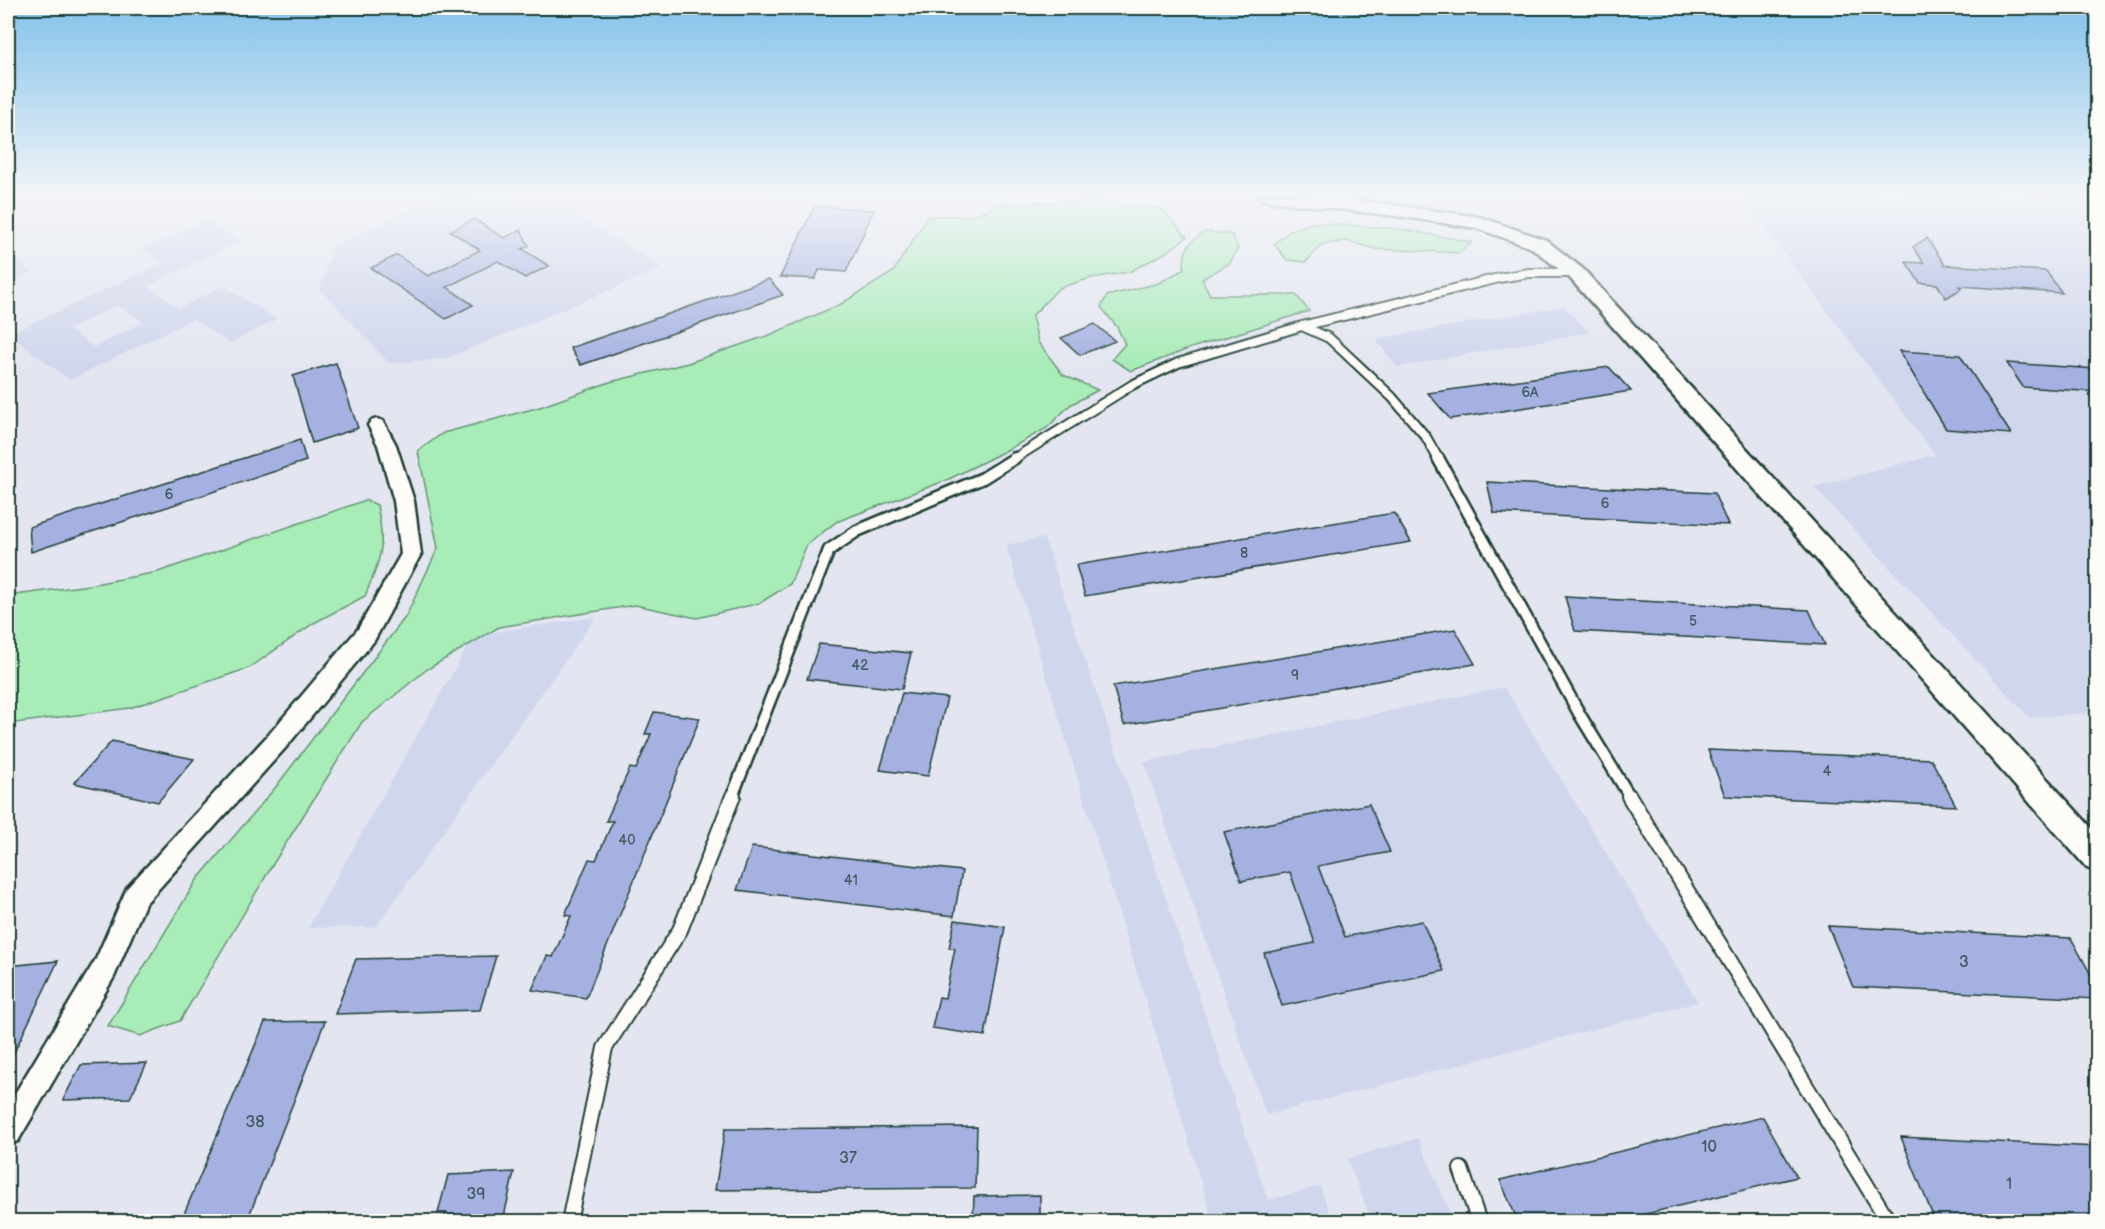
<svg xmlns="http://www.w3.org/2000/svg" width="2105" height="1229" viewBox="0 0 2105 1229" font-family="'Balsamiq Sans',sans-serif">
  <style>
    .built { fill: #d0d6ec; fill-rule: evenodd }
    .green { fill: #a8ecb7; stroke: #649476; stroke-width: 1.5 }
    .building { fill: #a5b1e1; stroke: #1f3d34; stroke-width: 1.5 }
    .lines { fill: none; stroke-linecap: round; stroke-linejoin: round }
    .service-far2-casing { stroke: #1f3d34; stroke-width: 12 }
    .service-far1-casing { stroke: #1f3d34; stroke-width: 15 }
    .service-casing { stroke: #1f3d34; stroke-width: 18 }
    .minor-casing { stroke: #1f3d34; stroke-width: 5 }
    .tertiary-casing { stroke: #1f3d34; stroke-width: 5 }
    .service-far2 { stroke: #fdfcf7; stroke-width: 8 }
    .service-far1 { stroke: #fdfcf7; stroke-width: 10 }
    .service { stroke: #fdfcf7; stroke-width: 14 }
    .minor { fill: #fdfcf7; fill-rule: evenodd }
    .tertiary { fill: #fdfcf7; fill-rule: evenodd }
    .labels { text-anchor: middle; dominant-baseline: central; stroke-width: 4.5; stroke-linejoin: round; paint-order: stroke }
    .number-label { font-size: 14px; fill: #405a5f }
    .near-number-label { font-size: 16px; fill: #405a5f }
  </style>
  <rect width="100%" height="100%" fill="#e3e6f0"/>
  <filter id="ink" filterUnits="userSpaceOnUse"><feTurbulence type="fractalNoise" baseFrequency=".0167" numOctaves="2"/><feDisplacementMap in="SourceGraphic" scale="12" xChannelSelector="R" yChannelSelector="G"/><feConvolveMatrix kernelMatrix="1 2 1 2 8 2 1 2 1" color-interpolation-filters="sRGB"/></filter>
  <g filter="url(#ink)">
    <!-- built -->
    <path class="built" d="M443 195H470L477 200 569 210 662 268 445 359 389 363 320 289 333 245Z
      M1740 195H2097V712L2030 718 1814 487 1935 455Z
      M206 220 240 241 147 286 179 308 224 286 277 319 230 343 193 319 70 380 9 334 163 263 142 249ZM118 305 143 322 94 347 68 329Z
      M9 256 33 272 8 283Z
      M1564 306 1589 332 1397 367 1376 339Z
      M1044 538 1268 1200 1320 1186 1333 1221H1213L1006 545Z
      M596 617 376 927 308 928 474 635Z
      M1504 687 1698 1002 1266 1115 1144 762Z
      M1418 1138 1454 1221H1372L1347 1159Z"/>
    <!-- green -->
    <path class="green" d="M1037 202 1102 203 1162 209 1187 237 1167 252 1129 272 1091 278 1059 288 1032 316 1038 342 1063 375 1098 390 1070 405 1047 428 1007 450 947 480 836 522 807 545 790 584 760 603 697 618 635 605 499 627 426 670 362 722 273 864 180 1021 140 1036 108 1026 196 881 275 788 406 616 438 548 418 451 443 433 540 407 610 382 688 363 772 334 841 304 893 272 928 216H970L1001 204Z
      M1313 223 1400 229 1472 242 1460 253 1376 249 1346 241 1321 245 1306 262 1287 260 1274 244 1291 230Z
      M1204 232 1231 234 1238 248 1230 263 1202 279 1210 295H1296L1309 311 1191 348 1131 371 1112 359 1125 344 1117 327 1101 307 1107 296 1159 283 1184 269C1184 248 1187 244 1204 232Z
      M366 500 377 505C386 547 381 558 365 596L314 623 249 668 130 708 8 724V596L89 585 158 572Z"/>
    <!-- building -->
    <path class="building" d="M815 206 874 210 846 272 819 270 815 279 780 277Z
      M474 219 504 238 521 230 529 246 522 249 549 266 525 278 498 261 447 287 473 305 446 319 371 268 397 255 428 276 480 250 450 231Z
      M1927 238 1945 265 2046 271 2062 293 1959 286 1961 289 1946 298 1937 284 1920 283 1906 262 1924 263 1913 247Z
      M769 279 783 295 581 365 570 348Z
      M1095 324 1115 341 1080 355 1061 338Z
      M1899 351 1960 355 2011 434 1946 429Z
      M336 363 358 428 312 443 293 376Z
      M2007 363 2097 369V392L2023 387Z
      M1609 367 1631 391 1450 419 1428 393Z
      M300 440 306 461 31 552 29 527Z
      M1487 482 1714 493 1728 525 1494 513Z
      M1394 513 1411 542 1085 596 1076 565Z
      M1565 597 1809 610 1825 645 1575 631Z
      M1455 629 1475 664 1124 725 1113 686Z
      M819 644 911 653 902 689 807 679Z
      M902 693 947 698 928 776 880 770Z
      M654 712 700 718 586 998 532 990 547 956 553 957 571 916 565 915 589 859 596 860 613 821H606L630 768 636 769 651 734H645Z
      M112 741 146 749 194 759 158 802 74 783Z
      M1708 750 1931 759 1956 806 1725 796Z
      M1369 804 1390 852 1318 866 1345 937 1422 921 1444 971 1282 1006 1264 953 1315 943 1290 872 1241 881 1224 832Z
      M752 847 962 871 954 916 737 890Z
      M955 920 1005 927 985 1036 932 1028 939 997 945 998 955 948H949Z
      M1828 926 2071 938 2097 986V999L1853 987Z
      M496 956 480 1010 335 1014 356 959Z
      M58 961 8 1065V966Z
      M325 1021 247 1221H181L265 1022Z
      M147 1063 130 1098 63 1100 81 1065Z
      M1763 1117 1797 1177 1617 1221H1518L1500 1180Z
      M977 1127 975 1188 715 1190 725 1129Z
      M1901 1137 2097 1147V1221H1935Z
      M514 1172 503 1221H444L446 1213H438L448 1175Z
      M1040 1195V1221H973L974 1196Z"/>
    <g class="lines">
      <!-- service-far2 casing -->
      <g class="service-far2-casing">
        <path id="service-far2" d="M1302 326 1329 338 1392 397 1426 437 1439 460
          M1012 460 1132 385 1178 363 1302 326 1499 278 1529 273H1576"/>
      </g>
      <!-- service-far1 casing -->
      <g class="service-far1-casing">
        <path id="service-far1" d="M1438 458 1580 715 1630 797
          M732 797 829 550 857 531 983 478 1015 458"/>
      </g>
      <!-- service casing -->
      <g class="service-casing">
        <path id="service" d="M1629 796 1889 1222
          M1461 1169 1479 1222
          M569 1222 605 1048 680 930 733 796"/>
      </g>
      <!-- minor casing -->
      <g class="minor-casing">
        <path id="minor" d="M377 419 383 421 396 445 414 501 421 554 374 641 287 746 145 904 114 977 18 1141 8 1145V1105L96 959 127 888 271 732 358 629 401 554 394 501 378 445 368 425 371 421Z"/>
      </g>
      <!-- tertiary casing -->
      <g class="tertiary-casing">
        <path id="tertiary" d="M1259 195H1320L1480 217 1546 240 1583 269 2098 835V872L2087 868 1569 277 1532 248 1476 228 1397 216 1268 201 1261 199Z"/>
      </g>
      <!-- service-far2 -->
      <use href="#service-far2" class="service-far2"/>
      <!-- service-far1 -->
      <use href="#service-far1" class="service-far1"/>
      <!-- service -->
      <use href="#service" class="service"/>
      <!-- minor -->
      <use href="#minor" class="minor"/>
      <!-- tertiary -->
      <use href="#tertiary" class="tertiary"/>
    </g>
  </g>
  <!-- sky -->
  <linearGradient id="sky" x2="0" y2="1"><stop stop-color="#83c2ea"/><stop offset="0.53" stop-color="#f2f4f8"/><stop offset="1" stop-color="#f2f4f8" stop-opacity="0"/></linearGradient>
  <rect width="2105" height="367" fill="url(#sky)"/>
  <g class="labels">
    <!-- number labels -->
    <g class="number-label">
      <text x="1530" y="392">6А</text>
      <text x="169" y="494">6</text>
      <text x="1605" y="503">6</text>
      <text x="1244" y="553">8</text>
      <text x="1693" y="621">5</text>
      <text x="860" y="665">42</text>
      <text x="1295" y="675">9</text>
      <text x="1827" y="771">4</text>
      <text x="627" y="840">40</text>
      <text x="851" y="880">41</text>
    </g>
    <!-- near-number labels -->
    <g class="near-number-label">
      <text x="1964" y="962">3</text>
      <text x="255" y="1122">38</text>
      <text x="1709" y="1147">10</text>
      <text x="848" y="1158">37</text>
      <text x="2009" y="1184">1</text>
      <text x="476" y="1194">39</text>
    </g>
  </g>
  <!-- margin -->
  <rect width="2105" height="1229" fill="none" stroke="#fdfcf7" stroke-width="30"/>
  <rect x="15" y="15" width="2075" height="1199" fill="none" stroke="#1f3d34" stroke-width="2" filter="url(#ink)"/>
</svg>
